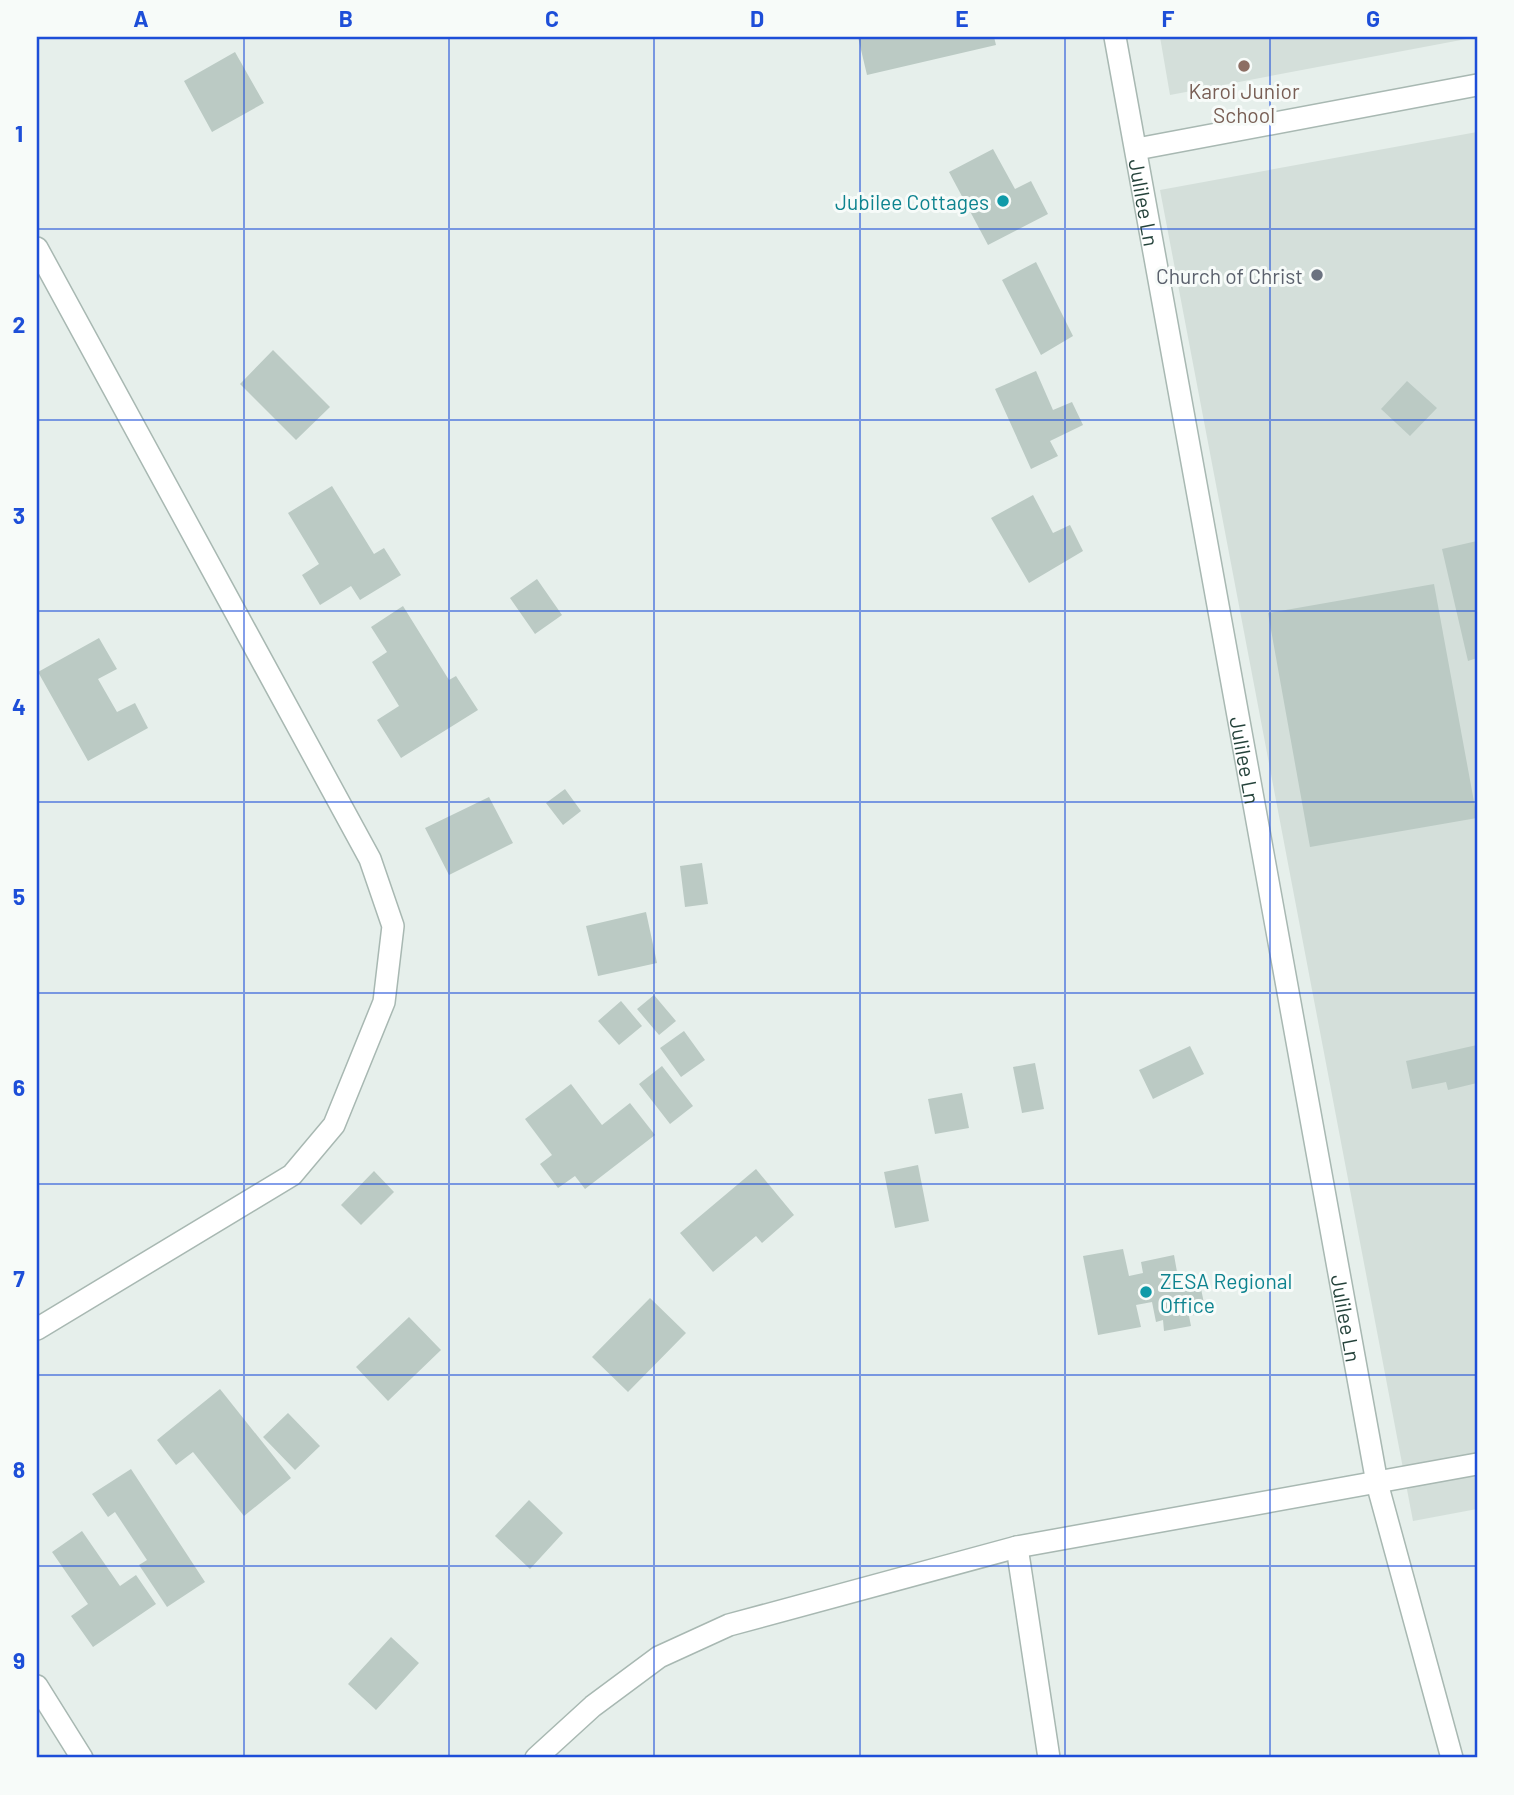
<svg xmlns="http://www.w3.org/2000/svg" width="1514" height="1795" viewBox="0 0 1514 1795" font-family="Barlow,sans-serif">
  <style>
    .built { fill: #d4dfda }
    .building { fill: #bbcac4 }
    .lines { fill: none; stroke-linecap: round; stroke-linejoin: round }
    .minor-casing { stroke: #a8b8b2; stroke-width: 24 }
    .tertiary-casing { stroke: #a8b8b2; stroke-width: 24 }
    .minor { stroke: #fff; stroke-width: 21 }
    .tertiary { stroke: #fff; stroke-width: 21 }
    .grid { fill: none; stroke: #1d4ed8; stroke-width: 2; stroke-opacity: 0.55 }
    .education-dot { fill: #8d6e63; stroke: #f7fbf9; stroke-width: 2.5 }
    .culture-dot { fill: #0f9aa8; stroke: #f7fbf9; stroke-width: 2.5 }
    .worship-dot { fill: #6b7280; stroke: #f7fbf9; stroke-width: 2.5 }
    .labels { text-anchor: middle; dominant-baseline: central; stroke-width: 6; stroke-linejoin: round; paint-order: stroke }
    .education-label { font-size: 21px; fill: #785e54; stroke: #f7fbf9 }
    .culture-label { font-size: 21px; fill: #0d838f; stroke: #f7fbf9; text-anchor: end }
    .street-label { font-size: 21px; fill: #24423a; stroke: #f7fbf9 }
    .worship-label { font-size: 21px; fill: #5b616d; stroke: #f7fbf9; text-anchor: end }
    .neatline { fill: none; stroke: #1d4ed8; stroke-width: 2.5 }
    .grid-label { font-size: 23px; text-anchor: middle; font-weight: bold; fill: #1d4ed8 }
  </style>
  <rect width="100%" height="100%" fill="#e6efeb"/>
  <!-- built -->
  <path class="built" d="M1160 37H1477L1170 95Z
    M1477 132V1509L1413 1521 1160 190Z"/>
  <!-- building -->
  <path class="building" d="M858 37H994L996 45 867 75Z
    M235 52 264 103 212 132 184 81Z
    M993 149 1015 189 1031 181 1048 214 988 245 949 172Z
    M1036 262 1073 336 1041 355 1002 280Z
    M273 350 330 407 296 440 240 384Z
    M1036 371 1053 410 1072 402 1083 425 1050 441 1058 456 1031 469 995 389Z
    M1407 381 1437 408 1410 436 1381 409Z
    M332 486 374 554 384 548 401 575 360 600 351 586 320 605 302 575 319 564 288 513Z
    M1033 495 1053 533 1070 525 1083 551 1029 583 991 518Z
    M1477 541V658L1468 661 1442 549Z
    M537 579 562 615 535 634 510 598Z
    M1434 584 1477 818 1310 847 1268 613Z
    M403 606 449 680 456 676 478 710 401 758 377 720 399 706 372 662 387 652 371 627Z
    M99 638 117 669 98 679 117 712 135 703 148 728 88 761 38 672Z
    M565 789 581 811 563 825 546 803Z
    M489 797 513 843 449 875 425 828Z
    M702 863 708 904 685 907 680 866Z
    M646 912 657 963 598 976 586 926Z
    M654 995 676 1021 659 1035 637 1009Z
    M621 1001 642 1026 619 1045 598 1021Z
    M684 1031 705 1060 681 1077 660 1048Z
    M1477 1045V1083L1448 1090 1446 1082 1412 1089 1406 1061Z
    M1190 1046 1204 1074 1153 1099 1139 1070Z
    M1035 1063 1044 1109 1022 1113 1013 1067Z
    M662 1066 693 1106 670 1124 639 1084Z
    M571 1084 602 1125 630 1103 655 1135 585 1189 575 1176 558 1188 540 1164 552 1155 525 1119Z
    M962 1093 969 1128 935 1134 928 1099Z
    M918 1165 929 1221 895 1228 884 1172Z
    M756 1169 794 1215 762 1243 756 1236 713 1272 680 1233Z
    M374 1171 394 1192 361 1225 341 1205Z
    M1123 1249 1129 1276 1143 1273 1141 1262 1174 1255 1179 1283 1199 1279 1206 1313 1189 1316 1191 1326 1164 1331 1163 1320 1156 1322 1152 1302 1136 1305 1141 1327 1098 1335 1083 1256Z
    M650 1298 686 1333 628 1392 592 1357Z
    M409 1317 441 1350 388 1401 356 1367Z
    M220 1389 291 1478 244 1516 193 1452 176 1465 157 1440Z
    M288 1413 320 1446 295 1470 263 1437Z
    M131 1469 205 1582 167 1607 139 1565 147 1560 115 1512 108 1517 92 1494Z
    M529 1500 563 1533 530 1569 495 1536Z
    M82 1531 120 1586 136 1575 156 1604 93 1647 71 1616 88 1604 52 1552Z
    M391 1637 419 1663 376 1710 348 1684Z"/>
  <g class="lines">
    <!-- minor casing -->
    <g class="minor-casing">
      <g id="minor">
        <path id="s1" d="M1115 37 1377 1483 1452 1758"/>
        <path d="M1137 149 1477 85"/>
        <path d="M37 248 370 859 393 926 384 1002 334 1125 292 1175 37 1329"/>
        <path d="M1017 1547 1049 1758"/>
        <path d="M37 1686 82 1758"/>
      </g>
    </g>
    <!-- tertiary casing -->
    <g class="tertiary-casing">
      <path id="tertiary" d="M536 1758 593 1706 659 1657 729 1625 1017 1547 1477 1464"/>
    </g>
    <!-- minor -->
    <use href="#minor" class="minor"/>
    <!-- tertiary -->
    <use href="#tertiary" class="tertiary"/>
  </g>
  <!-- grid -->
  <path class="grid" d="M244 37V1758M449 37V1758M654 37V1758M860 37V1758M1065 37V1758M1270 37V1758M37 229H1477M37 420H1477M37 611H1477M37 802H1477M37 993H1477M37 1184H1477M37 1375H1477M37 1566H1477"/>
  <!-- markers -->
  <circle class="education-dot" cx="1244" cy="66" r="7"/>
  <g class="culture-dot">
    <circle cx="1003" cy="201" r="7"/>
    <circle cx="1146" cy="1292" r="7"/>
  </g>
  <circle class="worship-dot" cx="1317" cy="275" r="7"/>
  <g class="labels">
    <!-- education labels -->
    <g class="education-label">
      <text x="1244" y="90">Karoi Junior<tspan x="1244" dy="24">School</tspan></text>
    </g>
    <!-- culture labels -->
    <g class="culture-label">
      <text x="989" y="201">Jubilee Cottages</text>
      <text x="1160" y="1280" text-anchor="start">ZESA Regional<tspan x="1160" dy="24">Office</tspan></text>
    </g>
    <!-- street labels -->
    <g class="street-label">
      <text stroke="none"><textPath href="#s1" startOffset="168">Julilee Ln</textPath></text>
      <text stroke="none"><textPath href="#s1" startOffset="735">Julilee Ln</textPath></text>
      <text stroke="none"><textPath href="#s1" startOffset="1302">Julilee Ln</textPath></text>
    </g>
    <!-- worship labels -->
    <g class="worship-label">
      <text x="1303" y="275">Church of Christ</text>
    </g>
  </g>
  <!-- border -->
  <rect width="1514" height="1795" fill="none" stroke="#f7fbf9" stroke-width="77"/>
  <rect x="38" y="38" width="1438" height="1718" class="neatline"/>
  <g class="grid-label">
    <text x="141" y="27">A</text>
    <text x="346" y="27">B</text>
    <text x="552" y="27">C</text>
    <text x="757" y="27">D</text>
    <text x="962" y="27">E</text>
    <text x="1168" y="27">F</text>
    <text x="1373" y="27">G</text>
    <text x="19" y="142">1</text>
    <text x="19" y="333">2</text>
    <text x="19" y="524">3</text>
    <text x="19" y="715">4</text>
    <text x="19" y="905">5</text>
    <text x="19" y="1096">6</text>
    <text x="19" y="1287">7</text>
    <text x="19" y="1478">8</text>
    <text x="19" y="1669">9</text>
  </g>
</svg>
